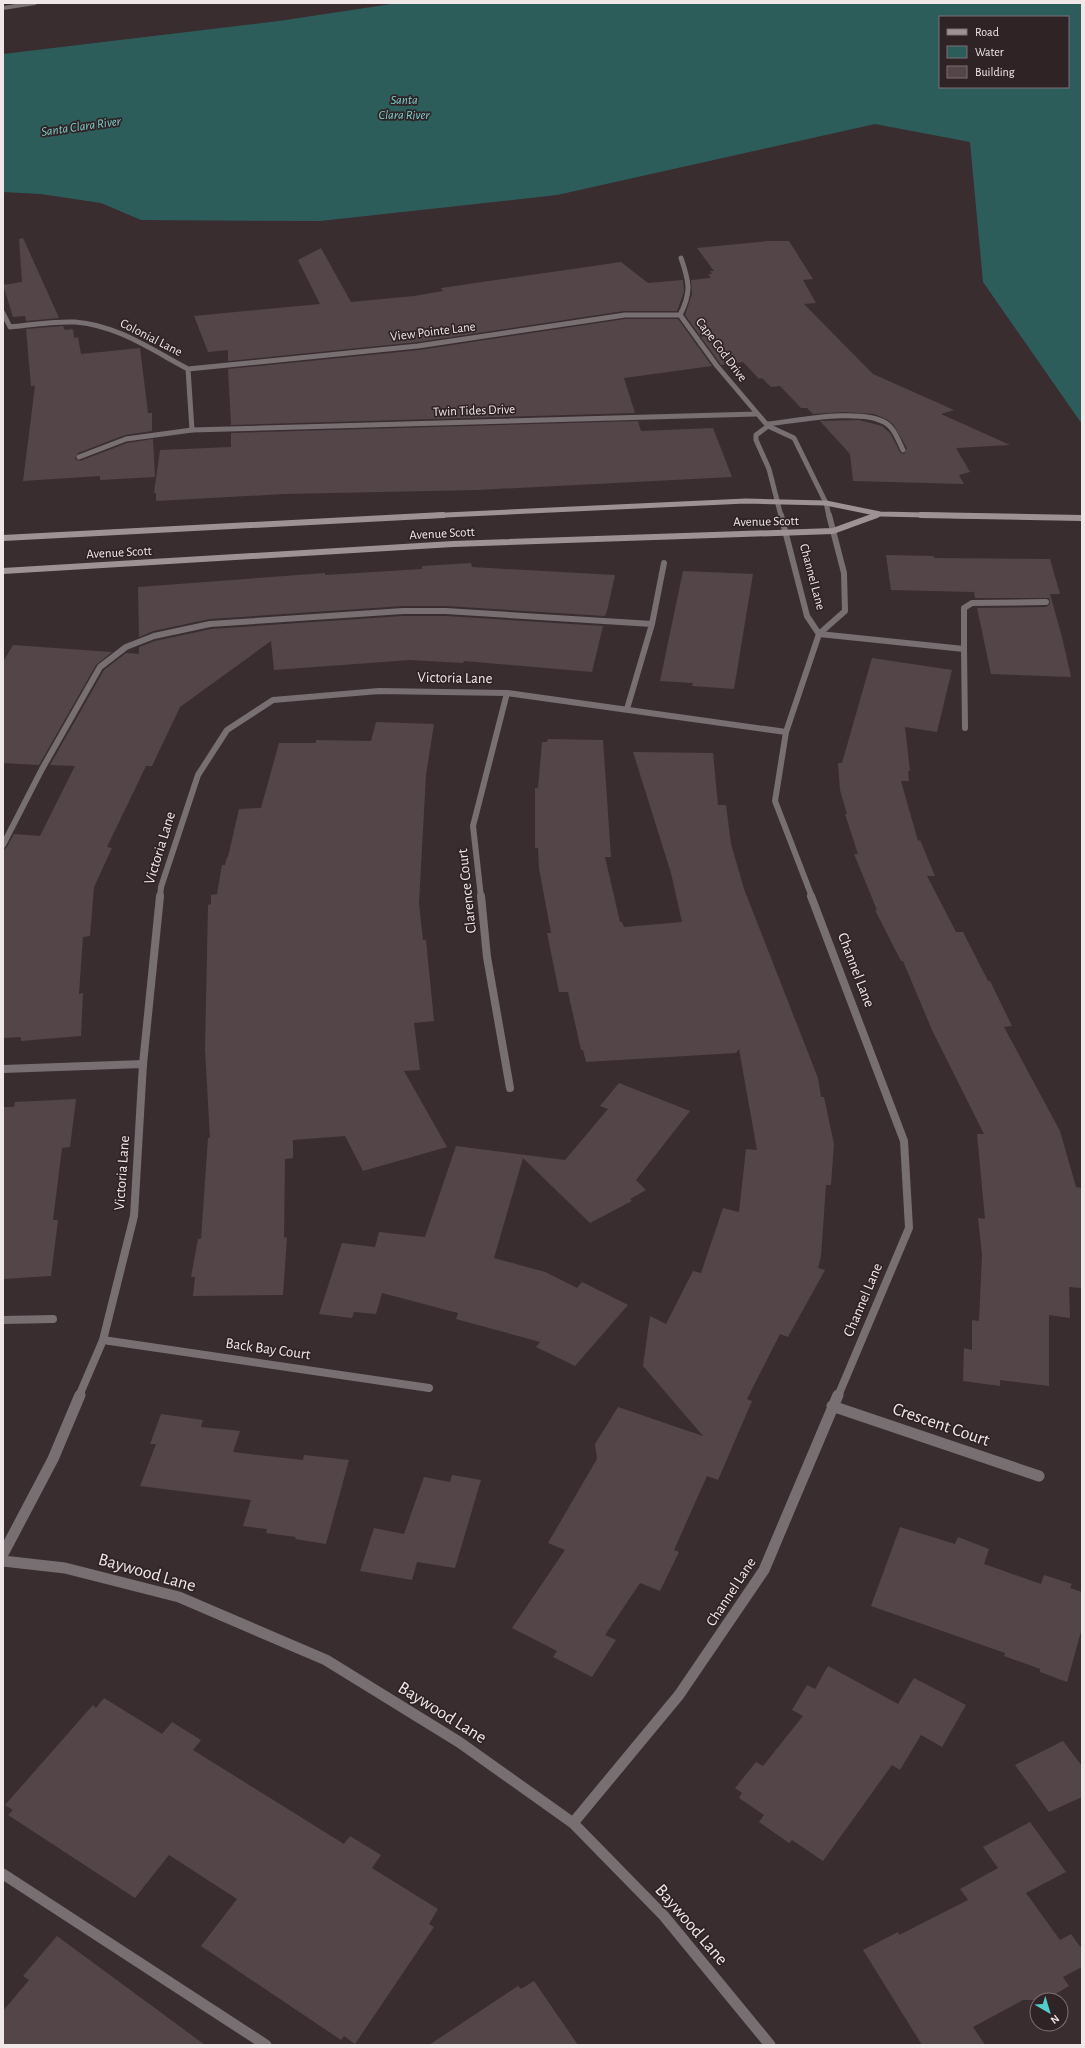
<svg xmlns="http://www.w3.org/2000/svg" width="1085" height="2048" viewBox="0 0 1085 2048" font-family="'Alegreya Sans',sans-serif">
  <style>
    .water { fill: #2d5d5b; fill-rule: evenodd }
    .building { fill: #544548 }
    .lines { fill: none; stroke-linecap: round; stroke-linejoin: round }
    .lane-far4 { stroke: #776f71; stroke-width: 4 }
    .lane-far3 { stroke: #776f71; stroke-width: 5 }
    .lane-far2 { stroke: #776f71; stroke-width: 6 }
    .lane-far1 { stroke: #776f71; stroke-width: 8 }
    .lane { stroke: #776f71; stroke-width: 11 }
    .street-far3 { stroke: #776f71; stroke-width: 5 }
    .street-far2 { stroke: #776f71; stroke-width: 6 }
    .street-far1 { stroke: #776f71; stroke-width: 8 }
    .street { stroke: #776f71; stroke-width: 11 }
    .secondary-far1 { stroke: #9e9295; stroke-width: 5 }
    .secondary { stroke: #9e9295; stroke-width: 6 }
    .labels { text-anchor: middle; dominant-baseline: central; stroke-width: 3.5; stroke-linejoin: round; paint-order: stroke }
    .far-water-label { font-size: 13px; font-style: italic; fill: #7bcfcd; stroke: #302326 }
    .far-street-label { font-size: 13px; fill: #f0e7e9; stroke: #302326 }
    .street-label { font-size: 15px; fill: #f0e7e9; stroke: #302326 }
    .near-street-label { font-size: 18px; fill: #f0e7e9; stroke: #302326 }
  </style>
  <rect width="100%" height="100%" fill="#3a2d30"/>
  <!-- water -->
  <path class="water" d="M398 3H1082V424L983 282 970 142 875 124 557 195 320 221 141 220 101 203 41 194 3 192V54L279 21ZM940 17H1068V87H940Z"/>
  <!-- building -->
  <path class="building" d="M23 238 42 280 59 318 26 321 25 316 13 317 3 285 22 282 19 239Z
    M768 241H789L813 279 803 280 816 303 804 304 873 374 954 410 941 414 1010 445 956 448 970 472 959 475 964 484 853 481 850 454 820 421 859 420 882 426 890 433 900 452 904 454 907 448 893 424 886 419 874 414 843 412 813 414 807 408H801L780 386 771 387 762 378 759 379 743 362 721 365 685 315 692 294 691 280 711 278 708 274H712L710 271H714L697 248Z
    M321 248 351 302 414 296 443 291 441 288 621 262 648 283 683 280 684 292 677 311H624L418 342 228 361V350L208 352 194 316 320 304 298 260Z
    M625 319H678L712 366 624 378 635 413 231 425 228 369 419 350Z
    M63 326 65 330 73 329 74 338 78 337 81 354 140 348 148 413H152V431L125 435 78 453 75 459 80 461 127 443 153 439 155 477 100 480V476L23 481 35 386H31L26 329Z
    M638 421 641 431 713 428 732 477 477 490 284 494 156 501V493H154L160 450 231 447V433Z
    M886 555 934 556V558L1050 559 1060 594H1050L1062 637 1071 677 991 674 977 608 1046 607 1050 604 1049 598H975L974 592 891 590Z
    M471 563 472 567 615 575 607 611 605 616 446 606H403L210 619 153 631 139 637 138 587 325 573V575L422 569V566Z
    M683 571 753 574 734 689 692 686 693 683 660 681Z
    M403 616H446L603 626 592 672 464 661 463 663 410 660 274 670 271 641 180 707 152 766H146L107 847 112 848 94 887 90 936 83 937 79 994 83 993 81 1036 21 1041V1037L3 1038V850L7 847 14 834 40 836 75 766 50 765 104 670 126 653 139 654V647L155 641 211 629Z
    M13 645 112 652 96 665 39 765 3 763V662Z
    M872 658 952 670 937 732 905 727 910 771H908L909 781H901L918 841 920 840 935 876H927L956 932H963L988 981H990L1012 1026 1004 1027 1060 1131 1076 1187 1082 1188 1081 1288 1069 1287 1070 1318 1049 1315V1386L1000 1380V1386L963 1381 964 1348 972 1350V1320L979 1321 982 1255 978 1218 985 1219 977 1134H984L932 1030 903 961H901L875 910H877L854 854H858L845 814H847L840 790 838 763H842Z
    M376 722 434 724 426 775 419 903 423 940H426L434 1021 414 1023 420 1070 404 1071 447 1147 363 1171 345 1136 293 1140V1158L285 1159 284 1238 287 1237 283 1295 193 1296 195 1277H191L198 1239H201L208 1138H210L205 1049 208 905 211 904V895L217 894 222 865H225L227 857H228L239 809 261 808 279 743H316V740L371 741Z
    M548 739 603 740 611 857H605L620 922H622L624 927 682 922 671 873 633 752 713 753 718 805H726L731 844 744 889 818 1078 821 1097H824L834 1144 831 1185H826L821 1256 818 1268 825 1270 788 1337 780 1334 747 1399 752 1401 718 1480 707 1476 674 1550 679 1552 660 1591 640 1583 605 1635 616 1640 592 1677 553 1657 557 1651 512 1628 565 1550 548 1543 597 1459 595 1444 618 1407 703 1436 643 1366 650 1316 666 1324 693 1271 701 1273 723 1208 739 1212 746 1149 757 1150 739 1049 736 1053 586 1062 583 1050H581L568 992H559L547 933H551L539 868 538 848H535V788H538L542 742H547Z
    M619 1083 690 1111 636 1180 646 1190 630 1199 632 1201 590 1223 523 1158 494 1258 545 1272 577 1288 582 1282 628 1305 575 1366 536 1347 540 1342 456 1319 458 1313 382 1293 376 1314 354 1312 352 1318 319 1314 342 1243 375 1247 379 1232 425 1237 456 1146 565 1160 608 1109 600 1106Z
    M76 1099 70 1147 62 1148 53 1220H58L51 1276 3 1279V1107H14L15 1102Z
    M161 1414 203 1420 201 1427 240 1431 233 1452 303 1460 304 1455 349 1460 326 1544 295 1539 296 1537 266 1533 267 1529 243 1526 251 1500 140 1486 156 1444H150Z
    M452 1475 481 1480 455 1568 417 1562 412 1580 360 1571 374 1528 404 1534 424 1477 450 1482Z
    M900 1527 955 1544 958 1537 989 1549 984 1564 1041 1584 1044 1575 1072 1584 1070 1588 1082 1592V1628L1067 1682 1040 1672V1669L1004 1656 1005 1653 871 1606Z
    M828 1666 898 1704 914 1678 966 1705 942 1747 921 1735 900 1770 892 1765 823 1861 792 1840 789 1843 759 1822 764 1815 739 1798 742 1793 735 1788 756 1762 763 1766 803 1716 792 1710 807 1685 815 1689Z
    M104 1698 162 1734 172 1722 201 1740 193 1750 344 1844 350 1836 381 1855 372 1868 438 1909 429 1924 434 1927 355 2044 344 2036 341 2040 201 1946 237 1899 169 1855 135 1898 8 1815 13 1810 5 1805 93 1705 96 1708Z
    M1063 1741 1082 1766V1797L1049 1812 1015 1765Z
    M1030 1822 1066 1872 1026 1893 1060 1940 1071 1934 1082 1949V1967L1063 1977 1069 1986 1045 2000H1023L973 2027 985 2045H922L863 1950 898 1932 899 1935 968 1900 960 1889 998 1868 983 1847Z
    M57 1936 205 2045H3V2011L29 1980 23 1976Z
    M534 1981 578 2045H429L518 1986 521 1989Z"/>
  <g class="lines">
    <!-- lane-far4 -->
    <path class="lane-far4" d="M3 8 35 3"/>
    <!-- lane-far3 -->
    <path class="lane-far3" d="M767 424C796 421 859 408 884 422 894 427 898 440 903 450
      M79 457 126 439 192 430"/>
    <!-- lane-far2 -->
    <path class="lane-far2" d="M819 634 964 649 965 728
      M964 649V608L972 603 1046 602
      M627 709 652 624
      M3 845 42 769 100 667 126 647 154 636 210 624 403 611H446L652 624 664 563"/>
    <!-- lane-far1 -->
    <path class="lane-far1" d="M3 1069 143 1064
      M3 1320 53 1319"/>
    <!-- lane -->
    <path class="lane" d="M3 1874 266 2045"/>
    <!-- street-far3 -->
    <path class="street-far3" d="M3 313 10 327C31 325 53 321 75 322 117 325 152 350 188 369
      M680 315 717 366 768 426
      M680 315C692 292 689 281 681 258
      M188 369 192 430 756 414
      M188 369 418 346 625 315H680
      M781 516 769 469 756 440V435L768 426 794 438 826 503 829 516"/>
    <!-- street-far2 -->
    <path class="street-far2" d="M781 515 807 616 819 634
      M819 634 845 611 844 573 829 515
      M160 897 161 887 198 775 227 730 273 700 379 691 507 693 786 732
      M481 897 473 826 507 693
      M812 897 775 801 786 732 819 634"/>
    <!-- street-far1 -->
    <path class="street-far1" d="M481 896 487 957 510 1088
      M811 896 904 1141 909 1228 838 1396
      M103 1340 429 1388
      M79 1396 103 1340 134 1216 143 1064 160 896"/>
    <!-- street -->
    <path class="street" d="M832 1406 1039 1476
      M3 1554 53 1459 80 1395
      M3 1561 65 1568 179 1597 326 1660 459 1742 573 1823 664 1916 770 2045
      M573 1823 679 1695 764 1570 838 1395"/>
    <!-- secondary-far1 -->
    <path class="secondary-far1" d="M424 516 746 501 826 503 880 514 971 516
      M874 516 879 514"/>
    <!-- secondary -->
    <path class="secondary" d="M921 515 1082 518
      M3 538 443 515
      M3 571 453 544 833 531 877 515"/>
  </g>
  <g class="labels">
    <!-- far-water labels -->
    <g class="far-water-label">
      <text x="404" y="100">Santa<tspan x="404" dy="15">Clara River</tspan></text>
      <text transform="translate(81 127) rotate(-8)">Santa Clara River</text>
    </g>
    <!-- far-street labels -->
    <g class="far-street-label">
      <text transform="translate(433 332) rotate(-7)">View Pointe Lane</text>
      <text transform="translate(151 338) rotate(27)">Colonial Lane</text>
      <text transform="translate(721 350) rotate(53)">Cape Cod Drive</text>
      <text transform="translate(474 411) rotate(-2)">Twin Tides Drive</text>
      <text transform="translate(766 522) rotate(-1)">Avenue Scott</text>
      <text transform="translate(442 534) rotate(-3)">Avenue Scott</text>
      <text transform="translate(119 553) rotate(-3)">Avenue Scott</text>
      <text transform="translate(812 577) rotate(75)">Channel Lane</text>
    </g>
    <!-- street labels -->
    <g class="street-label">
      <text transform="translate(455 678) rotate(1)">Victoria Lane</text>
      <text transform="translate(160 848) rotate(-73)">Victoria Lane</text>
      <text transform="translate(467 891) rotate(-96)">Clarence Court</text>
      <text transform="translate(856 970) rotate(69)">Channel Lane</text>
      <text transform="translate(122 1173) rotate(-86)">Victoria Lane</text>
      <text transform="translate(863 1300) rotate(-67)">Channel Lane</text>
      <text transform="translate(268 1349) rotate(8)">Back Bay Court</text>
      <text transform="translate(731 1592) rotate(-57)">Channel Lane</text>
    </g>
    <!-- near-street labels -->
    <g class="near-street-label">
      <text transform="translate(941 1425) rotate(19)">Crescent Court</text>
      <text transform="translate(147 1573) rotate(16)">Baywood Lane</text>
      <text transform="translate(442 1713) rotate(32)">Baywood Lane</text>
      <text transform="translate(691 1925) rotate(49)">Baywood Lane</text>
    </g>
  </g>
  <!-- border -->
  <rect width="1085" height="2048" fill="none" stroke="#f0e7e9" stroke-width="8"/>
  <!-- legend -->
  <rect x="939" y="16" width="130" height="72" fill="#302326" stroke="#7d7174"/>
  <rect x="947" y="29" width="20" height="6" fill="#9e9295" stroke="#7d7174"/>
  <text x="975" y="36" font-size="12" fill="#f0e7e9">Road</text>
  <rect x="947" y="46" width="20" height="12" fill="#2d5d5b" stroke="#7d7174"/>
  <text x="975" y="56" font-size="12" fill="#f0e7e9">Water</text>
  <rect x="947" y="66" width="20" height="12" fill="#544548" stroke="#7d7174"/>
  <text x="975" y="76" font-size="12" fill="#f0e7e9">Building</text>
  <!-- north arrow -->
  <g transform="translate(1049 2012) rotate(142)"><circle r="19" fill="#302326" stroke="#7d7174"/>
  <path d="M0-3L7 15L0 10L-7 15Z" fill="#53cdcb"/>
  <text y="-6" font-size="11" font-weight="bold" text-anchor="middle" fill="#f0e7e9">N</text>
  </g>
</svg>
